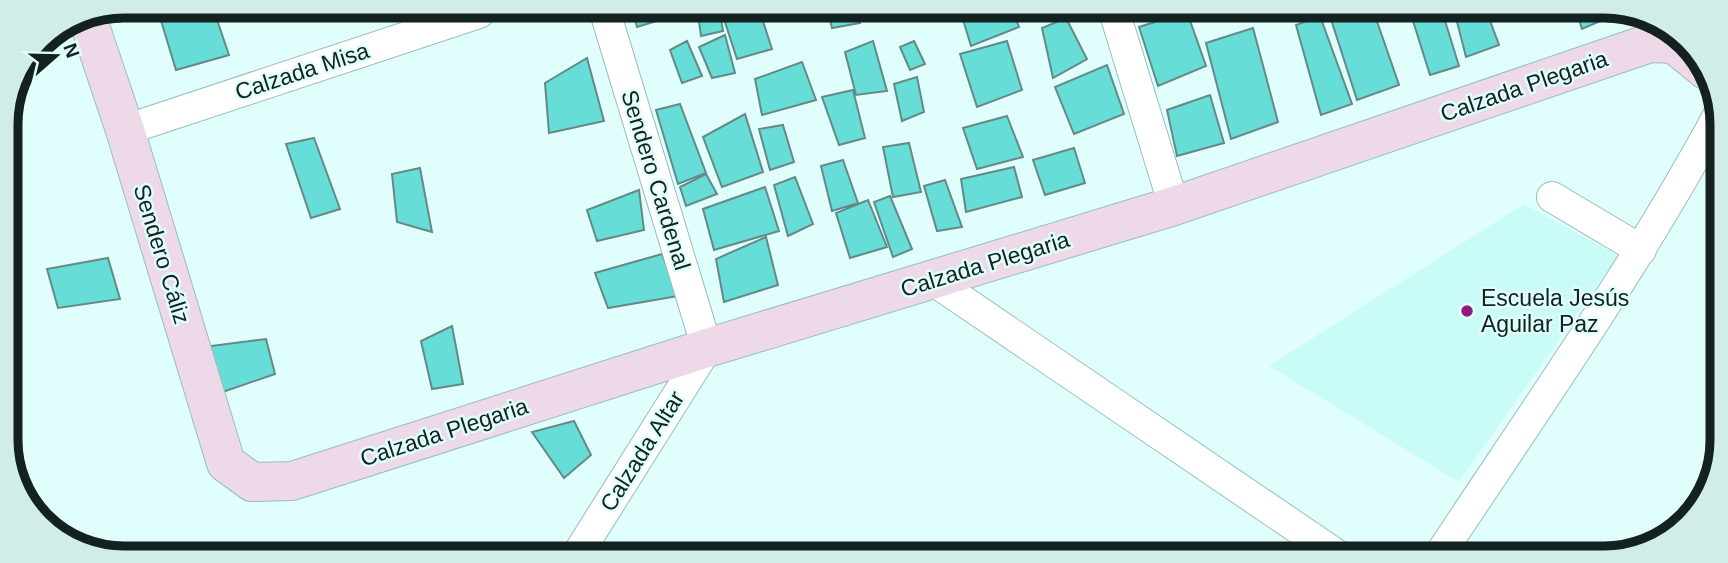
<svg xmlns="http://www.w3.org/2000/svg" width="1728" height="563" viewBox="0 0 1728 563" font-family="Arial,sans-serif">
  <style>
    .built { fill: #c9fbf7 }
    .building { fill: #66ded7; stroke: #658986; stroke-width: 2 }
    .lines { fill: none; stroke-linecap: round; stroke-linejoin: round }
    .street-casing { stroke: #98bebb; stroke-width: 32 }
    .secondary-casing { stroke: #98bebb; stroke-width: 40 }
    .street { stroke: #fff; stroke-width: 30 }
    .secondary { stroke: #edd9e7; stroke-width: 38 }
    .poi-dot { fill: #921b79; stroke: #e0fffc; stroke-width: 2.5 }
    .labels { text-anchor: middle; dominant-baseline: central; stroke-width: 5; stroke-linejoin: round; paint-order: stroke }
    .street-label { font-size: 23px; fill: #132221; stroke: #e0fffc }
    .poi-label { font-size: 23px; fill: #132221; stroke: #e0fffc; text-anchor: start }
    .rim { fill: none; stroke: #132221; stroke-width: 9 }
  </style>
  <rect width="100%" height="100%" fill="#e0fffc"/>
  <!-- built -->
  <path class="built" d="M1524 204 1618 256 1459 482 1269 366Z"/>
  <!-- building -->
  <path class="building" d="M1628 9 1582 29 1576 10Z
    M1328 10H1373L1399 85 1357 100Z
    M1454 10H1486L1499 45 1466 57Z
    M1013 11 1019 27 971 46 961 13Z
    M1027 11H1052L1053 14 1030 21Z
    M1442 11 1459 66 1430 75 1413 21Z
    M633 12H658L660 20 637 27Z
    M703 12H720L723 31 701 36 698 14Z
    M760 12 772 49 737 59 722 13Z
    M828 12H856L860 23 832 28Z
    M1187 12 1206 66 1158 86 1139 27Z
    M159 14H215L229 55 176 70Z
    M1320 16 1352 104 1321 115 1296 25Z
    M1066 18 1087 59 1053 78 1042 28Z
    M1253 28 1278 122 1231 139 1206 43Z
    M725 35 735 73 712 78 699 47Z
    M687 41 702 76 682 83 670 50Z
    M873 41 887 91 856 95 845 52Z
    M914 41 925 64 910 70 900 47Z
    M1007 41 1022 90 977 107 960 54Z
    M587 58 604 121 549 133 545 83Z
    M802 62 816 100 762 115 755 79Z
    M1107 65 1124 114 1074 134 1055 87Z
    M917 77 924 112 902 121 894 84Z
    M853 90 865 138 839 145 822 97Z
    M1210 95 1224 143 1177 156 1167 110Z
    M680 104 706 173 678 184 656 110Z
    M745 114 763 172 722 187 703 137Z
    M1007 116 1023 157 977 169 963 128Z
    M783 125 794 162 770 170 759 129Z
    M314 138 340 209 311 218 286 144Z
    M909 143 921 192 893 197 883 147Z
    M1074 148 1085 183 1045 195 1033 160Z
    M843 160 858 203 832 211 821 166Z
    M1014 167 1022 197 966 212 961 179Z
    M420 168 432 232 397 222 392 174Z
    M706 174 717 194 686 206 680 187Z
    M795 177 813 224 788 236 774 185Z
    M945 180 962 227 937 231 924 186Z
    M765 187 779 231 714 250 703 209Z
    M639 190 644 230 597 241 587 210Z
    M890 196 912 249 893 257 874 202Z
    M868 200 887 247 850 258 836 213Z
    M766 237 778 285 724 302 716 259Z
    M662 254 678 296 608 308 595 273Z
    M108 258 120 299 58 308 47 269Z
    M452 326 463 384 432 389 421 341Z
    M266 339 275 374 217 394 203 347Z
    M574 421 591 455 564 478 532 432Z"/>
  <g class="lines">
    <!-- street casing -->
    <g class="street-casing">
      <path id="street" d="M1114 11 1174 206
        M125 130 479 13
        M1552 197 1641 250
        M934 281 1340 557
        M577 555 707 348 605 12
        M1438 557C1535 410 1637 266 1720 112"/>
    </g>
    <!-- secondary casing -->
    <g class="secondary-casing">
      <path id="secondary" d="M86 14 125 130 226 463 252 482 292 481 707 348 1174 206 1650 43 1674 44 1706 70"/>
    </g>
    <!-- street -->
    <use href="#street" class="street"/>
    <!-- secondary -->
    <use href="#secondary" class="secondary"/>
  </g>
  <!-- markers -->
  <circle class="poi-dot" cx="1467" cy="311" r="7"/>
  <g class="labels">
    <!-- street labels -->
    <g class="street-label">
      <text transform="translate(302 71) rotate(-18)">Calzada Misa</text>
      <text transform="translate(1524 86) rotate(-19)">Calzada Plegaria</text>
      <text transform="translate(656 180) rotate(73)">Sendero Cardenal</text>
      <text transform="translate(162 254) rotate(73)">Sendero Cáliz</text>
      <text transform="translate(985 264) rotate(-17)">Calzada Plegaria</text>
      <text transform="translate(444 432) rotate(-18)">Calzada Plegaria</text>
      <text transform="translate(642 451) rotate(-58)">Calzada Altar</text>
    </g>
    <!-- poi labels -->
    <g class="poi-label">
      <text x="1481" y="298">Escuela Jesús<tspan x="1481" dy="26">Aguilar Paz</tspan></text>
    </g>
  </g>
  <!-- crop -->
  <path d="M0 0H1728V563H0ZM124 18H1604A106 106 0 0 1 1710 124V440A106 106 0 0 1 1604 546H124A106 106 0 0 1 18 440V124A106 106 0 0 1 124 18Z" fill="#d0edea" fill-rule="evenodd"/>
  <path class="rim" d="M124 18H1604A106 106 0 0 1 1710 124V440A106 106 0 0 1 1604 546H124A106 106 0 0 1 18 440V124A106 106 0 0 1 124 18Z"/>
  <!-- north arrow -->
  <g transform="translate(56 56) rotate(70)" stroke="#e0fffc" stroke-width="5" paint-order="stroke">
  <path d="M0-5L12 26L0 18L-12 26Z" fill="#132221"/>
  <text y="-10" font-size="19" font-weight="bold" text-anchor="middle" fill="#132221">N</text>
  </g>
</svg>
